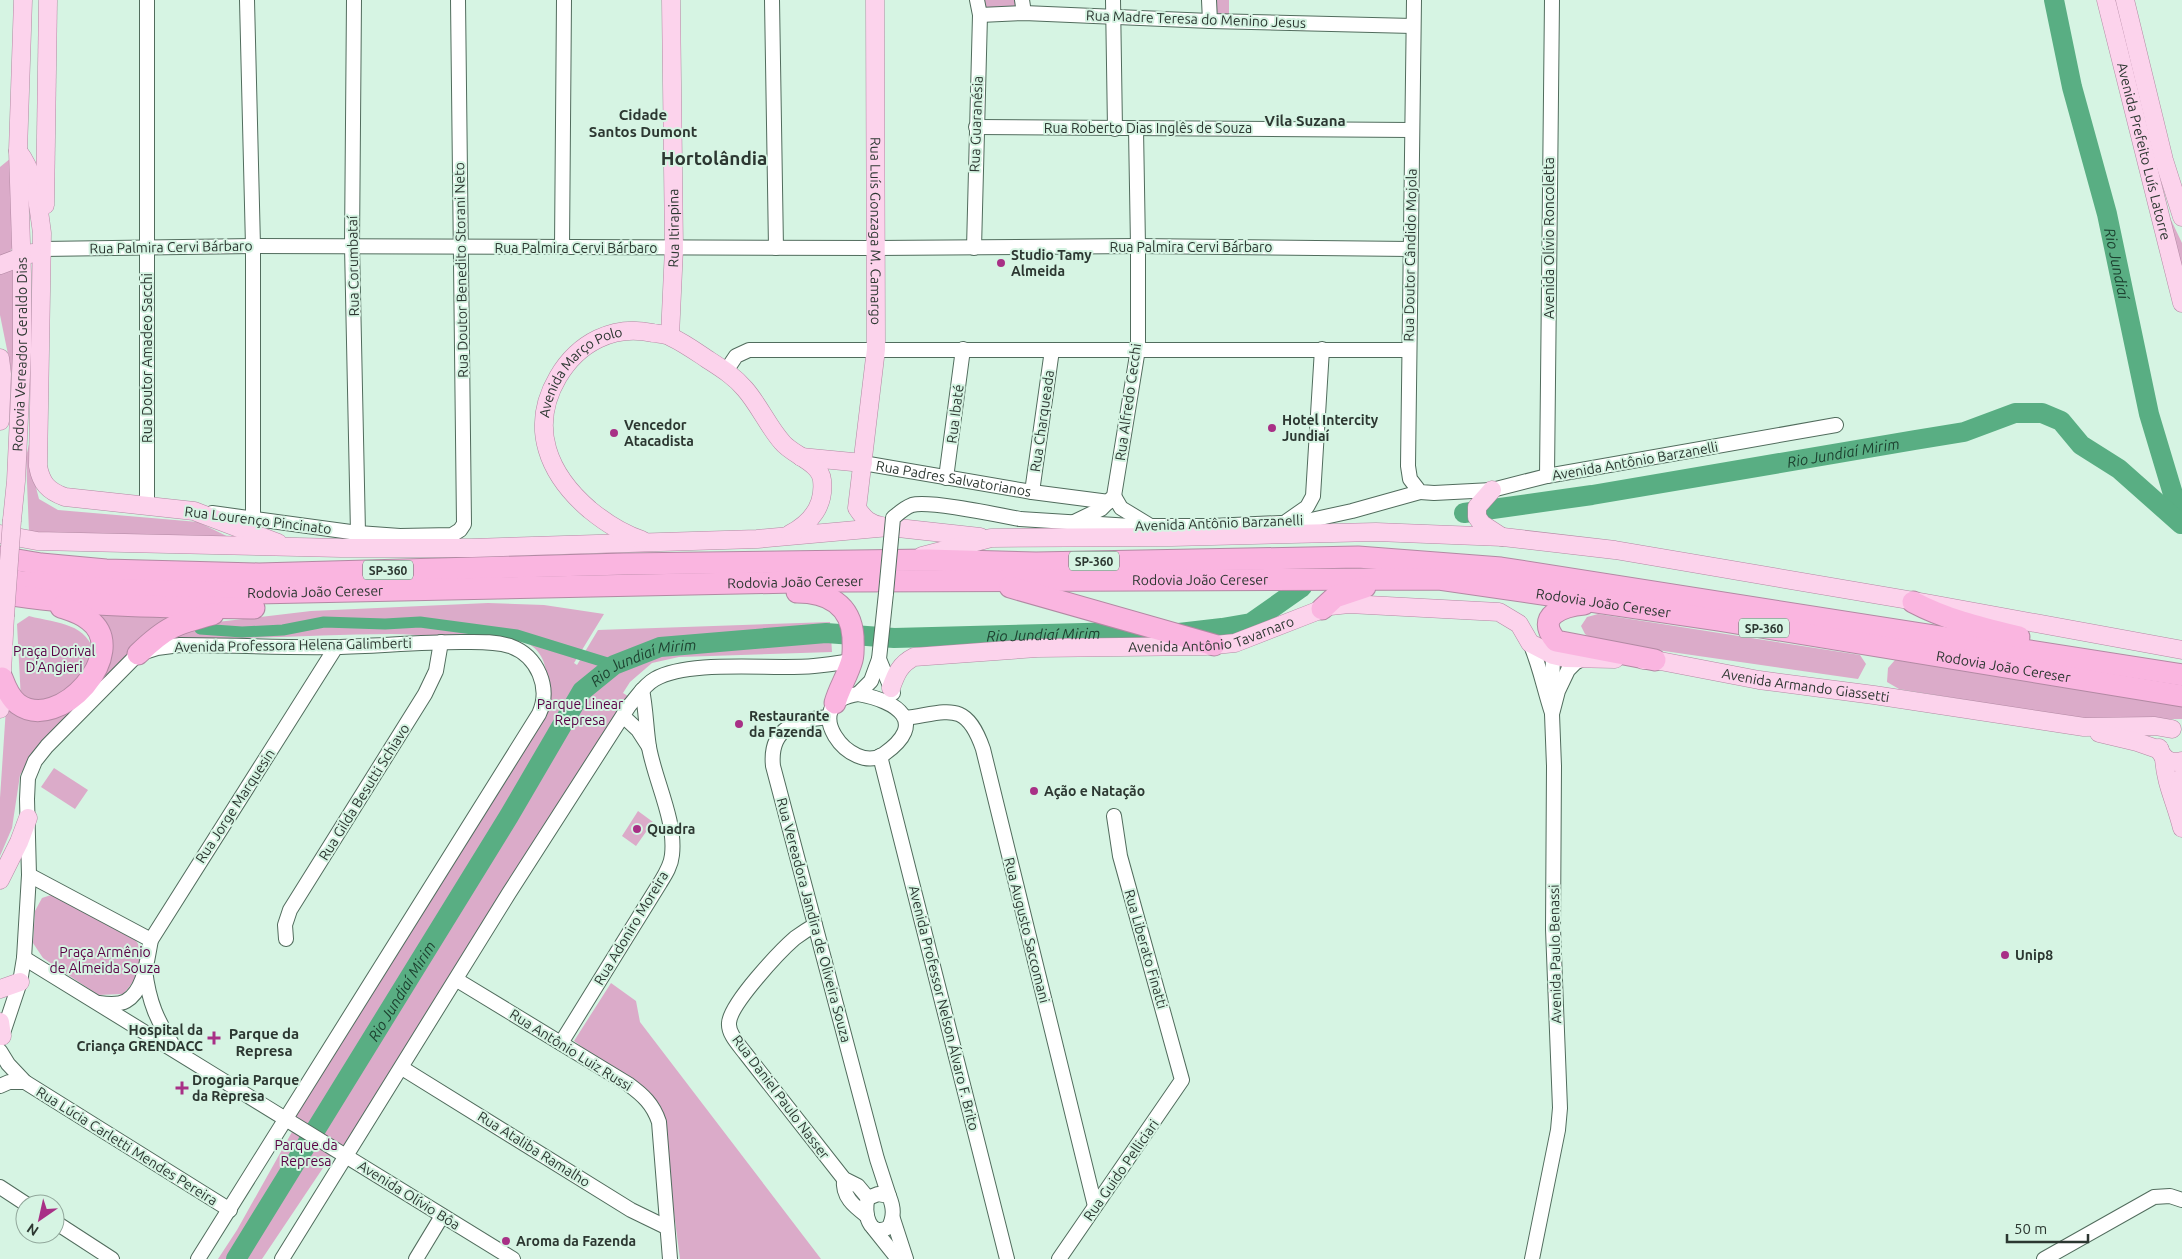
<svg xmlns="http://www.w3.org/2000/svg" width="2182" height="1259" viewBox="0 0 2182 1259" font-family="Ubuntu,sans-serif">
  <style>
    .green { fill: #dbabc9 }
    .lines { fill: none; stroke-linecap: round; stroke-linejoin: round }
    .canal { stroke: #59ae83; stroke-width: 11 }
    .river { stroke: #59ae83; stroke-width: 20 }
    .minor-casing { stroke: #516c5d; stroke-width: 16 }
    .major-casing { stroke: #b289a3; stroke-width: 19 }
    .highway-casing { stroke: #b289a3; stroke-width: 23 }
    .minor { stroke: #fff; stroke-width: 14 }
    .major { stroke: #fcd3ec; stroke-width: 18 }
    .highway { stroke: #fab5e0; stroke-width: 21 }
    .minor-bridge-casing { stroke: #516c5d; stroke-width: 16; stroke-linecap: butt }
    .major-bridge-casing { stroke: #b289a3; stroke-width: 19; stroke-linecap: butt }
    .minor-bridge { stroke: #fff; stroke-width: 14 }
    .major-bridge { stroke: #fcd3ec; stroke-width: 18 }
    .poi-dot { fill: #a83086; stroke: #d6f4e3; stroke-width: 2 }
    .labels { text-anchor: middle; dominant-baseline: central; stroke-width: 4; stroke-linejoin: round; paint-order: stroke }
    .shield { fill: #d6f4e3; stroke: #5f7066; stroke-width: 1 }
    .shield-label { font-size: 12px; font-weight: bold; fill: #2c3731 }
    .street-label { font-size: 14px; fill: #2c3731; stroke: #d6f4e3 }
    .poi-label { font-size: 14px; font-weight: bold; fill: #2c3731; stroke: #d6f4e3; text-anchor: start }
    .park-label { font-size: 14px; fill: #5a0145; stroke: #d6f4e3 }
    .neighbourhood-label { font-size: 15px; font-weight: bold; fill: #2c3731; stroke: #d6f4e3 }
    .water-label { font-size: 15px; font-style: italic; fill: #1d4230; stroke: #d6f4e3 }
    .district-label { font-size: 19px; font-weight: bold; fill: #2c3731; stroke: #d6f4e3 }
  </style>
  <rect width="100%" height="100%" fill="#d6f4e3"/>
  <!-- green -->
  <path class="green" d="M981 0H1021L1017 10 985 8Z
    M1213 0H1229V15L1220 14 1213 10Z
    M11 158 14 244 8 256 0 258V167Z
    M2163 203 2182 243V275Z
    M17 268 13 379 0 315V273Z
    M35 419 32 472 39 499 58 510 198 522 249 547 29 532 26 457Z
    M488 603 544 605 604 614 574 663 577 665 598 630 830 622 832 652 679 657 652 663 630 682 623 693 631 698 346 1153 337 1147 262 1259H218L237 1230 297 1123 291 1119 547 698C547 676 549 655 526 642 501 628 467 637 440 636 424 636 407 634 391 634 321 634 252 640 183 638L164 640 183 626 311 611Z
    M98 611 179 617 37 749 20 775 12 828 0 856V798L6 708 48 717 109 637Z
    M1598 614 1860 655 1866 664 1858 679 1595 641 1585 634 1581 626 1587 617Z
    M29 616C59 624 87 622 96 657L54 707 21 700 17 624Z
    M1895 660 2182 704V719L2089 720 1899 689 1887 682 1888 668Z
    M54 768 88 790 75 809 41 787Z
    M638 811 653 822 636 846 622 836Z
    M57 893C68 900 134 936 137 942 148 963 136 980 123 994L98 995 43 958 33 943 35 911 42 898Z
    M611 983 636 1001 640 1022 821 1259H680L660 1105 574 1041Z"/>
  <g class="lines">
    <!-- canal -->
    <path class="canal" d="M200 629 242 632 283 630 324 622 385 624 420 622 517 635 614 665"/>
    <!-- river -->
    <g class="river">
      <path id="s1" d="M2054 0 2072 87 2107 214 2149 414 2182 524"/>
      <path id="s2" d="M1464 513 1592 495 1915 440 1964 432 2015 413H2042L2061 421 2081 445 2119 469 2181 524"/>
      <path id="s3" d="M236 1259 509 816 582 691 614 665 660 647 826 633 894 638 1123 632 1179 633 1222 628 1251 623 1302 587"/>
    </g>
    <!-- minor casing -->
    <g class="minor-casing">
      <g id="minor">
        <path d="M147 0V506"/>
        <path d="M247 0 253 246V518"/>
        <path d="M354 0 352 246 358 533"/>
        <path d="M772 0 776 248"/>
        <path d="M1022 0 1024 13"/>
        <path d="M1113 0 1115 129"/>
        <path d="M1209 0 1210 21"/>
        <path d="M1414 0 1408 466 1410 479 1420 492 1434 493 1492 490 1547 476 1836 425"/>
        <path d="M980 15 1024 13 1210 21 1413 26"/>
        <path d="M976 127 1411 130"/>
        <path d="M562 247 564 0"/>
        <path d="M974 248 980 15 977 0"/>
        <path d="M42 249 253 246 875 248 1138 246 1410 249"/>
        <path d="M726 371 736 356 749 350H1409"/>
        <path id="s4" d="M863 463 1032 492 1109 502"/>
        <path d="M1547 476 1552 0"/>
        <path d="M946 478 963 349"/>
        <path d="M1032 492 1052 350"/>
        <path d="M1114 496 1121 508 1149 525"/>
        <path d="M212 513 358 533 400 536 452 535 460 530 464 524 458 0"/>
        <path d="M1020 519 1131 526H1211L1302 522 1352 511 1420 492"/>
        <path d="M1287 521 1307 507 1313 496 1322 349"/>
        <path d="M1074 522 1101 509 1114 496 1138 349V246L1136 129"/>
        <path d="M886 593 879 659 893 693"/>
        <path d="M1530 643C1540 666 1544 689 1552 713"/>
        <path d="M858 694C897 701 929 722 884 754 851 777 795 703 858 694Z"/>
        <path d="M858 694 871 681 879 659"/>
        <path d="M1552 696 1553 655 1555 647"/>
        <path d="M623 716 638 730 649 747"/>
        <path d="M829 717C797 720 769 727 773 766L877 1159 889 1196"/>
        <path d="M906 718C949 712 966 700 983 749L1095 1206"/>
        <path d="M880 756 1007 1259"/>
        <path d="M29 875 151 940"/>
        <path d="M815 925C808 929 802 933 795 938 780 951 730 1004 729 1023 728 1034 739 1045 745 1053L844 1179 858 1186 868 1198"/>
        <path d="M286 939 285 925 290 910 425 694 436 671 441 642"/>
        <path d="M24 958 513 1259"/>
        <path d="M145 970C149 1003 157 1020 174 1047"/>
        <path d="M457 980 628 1084C643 1095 653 1104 659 1122L670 1259"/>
        <path d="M99 1003C107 1004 119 1005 126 1001 145 990 147 959 151 940L336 647"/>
        <path d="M2 1036 20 982 24 958 29 875 27 799 28 778 35 761 47 746 138 654 157 648 180 645C232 645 284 648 336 647 377 646 419 642 461 642 477 642 494 641 510 646 538 656 551 688 539 714L198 1259"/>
        <path d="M561 1043 660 883C665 875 671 866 672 855 676 820 655 781 649 747 646 728 646 709 642 690"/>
        <path d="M0 1051 8 1064 25 1082 230 1210"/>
        <path d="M402 1068 631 1210 666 1227"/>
        <path d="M0 1086 9 1082H25"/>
        <path d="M844 1179C842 1197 854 1206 867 1216"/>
        <path d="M0 1187 26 1204"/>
        <path d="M878 1194 889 1196C894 1208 894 1216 889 1227 869 1239 863 1212 868 1198Z"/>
        <path d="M893 1219 906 1259"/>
        <path d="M55 1222 112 1259"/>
        <path d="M874 1229 898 1259"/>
        <path d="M282 1259 509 893 629 706C637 697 644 685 655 679 691 659 772 670 814 666 826 665 839 663 852 661"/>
        <path d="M416 1259 442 1216"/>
        <path d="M1059 1259 1182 1080 1120 856 1114 816"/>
        <path d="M1532 1259 1558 1130 1560 1108 1553 929 1554 766 1552 714 1558 691 1568 670 1575 663 1584 658"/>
        <path d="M2044 1259 2154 1197 2170 1196 2182 1200"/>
      </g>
    </g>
    <!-- major casing -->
    <g class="major-casing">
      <g id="major">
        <path id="s5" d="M875 0 876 349 857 508C864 519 870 524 882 526"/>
        <path id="s6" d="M2106 0 2182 303"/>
        <path d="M2125 0 2164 160 2182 217"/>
        <path d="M18 151C36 174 38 205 42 233L38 466C41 483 48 491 65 497L194 511 278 543"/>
        <path d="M45 205 48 0"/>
        <path d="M0 265 32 253"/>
        <path id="s7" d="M670 336 674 248 671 0"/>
        <path d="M0 358 2 374 0 421"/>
        <path d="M801 457 863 463"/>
        <path d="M1492 490 1477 507V517L1482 524 1502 537"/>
        <path id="s8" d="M12 520 16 481 22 352V274L18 151 23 0"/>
        <path d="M0 534 37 541 341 548H472L757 539 889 527 980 537"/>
        <path id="s9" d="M642 540C623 534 606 523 590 510 549 475 528 428 558 377 578 343 613 324 653 333 659 334 666 334 671 337 684 343 695 351 707 359 721 368 734 376 745 389 759 405 768 426 782 442 792 455 820 462 822 480 825 505 811 523 790 534"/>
        <path d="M922 556 991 538 1172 537 1376 532 1503 537 1615 550 1926 603 2182 650"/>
        <path id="s10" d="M1643 660H1655L1759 680 1874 695 2084 727 2155 726 2172 729"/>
        <path id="s11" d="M891 688C896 674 900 664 914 657L1037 648 1205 646 1235 643 1330 606 1349 604 1499 612 1519 624 1530 643 1553 655 1566 658 1615 659"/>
        <path d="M0 709 5 616"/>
        <path d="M2099 733 2137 742 2160 750"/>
        <path d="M2159 748C2162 759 2171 764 2182 761"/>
        <path d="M2164 757C2165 783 2176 803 2182 828"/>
        <path d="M2177 807 2182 777"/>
        <path d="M0 880 19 842 28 818"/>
        <path d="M0 989 20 982"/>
        <path d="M0 1022 2 1036"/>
      </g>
    </g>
    <!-- highway casing -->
    <g class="highway-casing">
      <g id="highway">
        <path d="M0 557 41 564 106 570 259 574 624 564 927 560 1036 563 1358 557 1501 568 2182 675"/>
        <path id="s12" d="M0 578 22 582 126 590 256 593 842 581 1439 579 1719 620 2182 696"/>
        <path d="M1010 587 1214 645"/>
        <path d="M797 592C827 592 851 604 853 637 853 644 854 652 852 660 848 675 839 688 835 703"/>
        <path d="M0 593C84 607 169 607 254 608"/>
        <path d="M1913 602C1947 620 1982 628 2019 637"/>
        <path d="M1584 604C1564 606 1534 615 1556 641L1655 660"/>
        <path d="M1322 609 1335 597 1365 587"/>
        <path d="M138 654C166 627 175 624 213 614"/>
        <path d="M2 678C5 686 11 699 18 704 59 734 132 652 89 620 81 613 70 610 61 607"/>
      </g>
    </g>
    <!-- minor -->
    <use href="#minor" class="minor"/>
    <!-- major -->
    <use href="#major" class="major"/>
    <!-- highway -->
    <use href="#highway" class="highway"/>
    <!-- minor-bridge casing -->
    <g class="minor-bridge-casing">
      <path id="minor-bridge" d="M886 593 893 518C899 513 904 508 912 505 928 500 999 515 1020 519"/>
    </g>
    <!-- major-bridge casing -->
    <g class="major-bridge-casing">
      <path id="major-bridge" d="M5 616 12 520"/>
    </g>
    <!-- minor-bridge -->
    <use href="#minor-bridge" class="minor-bridge"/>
    <!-- major-bridge -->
    <use href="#major-bridge" class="major-bridge"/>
  </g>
  <!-- markers -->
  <g class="poi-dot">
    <circle cx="1001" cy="263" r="5"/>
    <circle cx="1272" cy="428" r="5"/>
    <circle cx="614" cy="433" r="5"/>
    <circle cx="739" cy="724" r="5"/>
    <circle cx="1034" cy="791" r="5"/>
    <circle cx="637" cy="829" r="5"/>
    <circle cx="2005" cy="955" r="5"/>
    <path d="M211.5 1030.5h5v5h5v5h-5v5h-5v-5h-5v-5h5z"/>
    <path d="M179.5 1080.5h5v5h5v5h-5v5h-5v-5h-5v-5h5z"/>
    <circle cx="506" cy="1241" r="5"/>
  </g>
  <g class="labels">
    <!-- shield labels -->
    <g class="shield">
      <rect x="1069" y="551.5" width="50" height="19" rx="4"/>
      <rect x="363" y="560.5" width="50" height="19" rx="4"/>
      <rect x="1739" y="618.5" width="50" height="19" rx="4"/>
    </g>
    <g class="shield-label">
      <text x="1094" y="561">SP-360</text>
      <text x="388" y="570">SP-360</text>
      <text x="1764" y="628">SP-360</text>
    </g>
    <!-- street labels -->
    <g class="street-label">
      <text transform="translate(1196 19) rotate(2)">Rua Madre Teresa do Menino Jesus</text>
      <text transform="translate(976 124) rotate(-88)">Rua Guaranésia</text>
      <text x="1148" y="128">Rua Roberto Dias Inglês de Souza</text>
      <text stroke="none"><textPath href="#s6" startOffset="156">Avenida Prefeito Luís Latorre</textPath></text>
      <text stroke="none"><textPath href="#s7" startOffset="108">Rua Itirapina</textPath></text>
      <text stroke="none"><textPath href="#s5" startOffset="231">Rua Luís Gonzaga M. Camargo</textPath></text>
      <text transform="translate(1549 238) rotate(-90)">Avenida Olívio Roncoletta</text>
      <text transform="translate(171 247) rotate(-1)">Rua Palmira Cervi Bárbaro</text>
      <text x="1191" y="247">Rua Palmira Cervi Bárbaro</text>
      <text x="576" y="248">Rua Palmira Cervi Bárbaro</text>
      <text transform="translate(1410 255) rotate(-89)">Rua Doutor Cândido Mojola</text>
      <text transform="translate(353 266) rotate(-91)">Rua Corumbataí</text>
      <text transform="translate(461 270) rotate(-91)">Rua Doutor Benedito Storani Neto</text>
      <text stroke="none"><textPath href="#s8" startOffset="166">Rodovia Vereador Geraldo Dias</textPath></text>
      <text transform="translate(147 358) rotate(-90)">Rua Doutor Amadeo Sacchi</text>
      <text stroke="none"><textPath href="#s9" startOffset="230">Avenida Março Polo</textPath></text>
      <text transform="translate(1128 402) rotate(-82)">Rua Alfredo Cecchi</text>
      <text transform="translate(955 414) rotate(-83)">Rua Ibaté</text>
      <text transform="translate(1042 421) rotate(-82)">Rua Charqueada</text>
      <text transform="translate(1635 461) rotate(-10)">Avenida Antônio Barzanelli</text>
      <text stroke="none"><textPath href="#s4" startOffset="92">Rua Padres Salvatorianos</textPath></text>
      <text transform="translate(258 520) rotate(7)">Rua Lourenço Pincinato</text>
      <text transform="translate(1219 523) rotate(-2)">Avenida Antônio Barzanelli</text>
      <text stroke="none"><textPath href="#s12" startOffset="1201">Rodovia João Cereser</textPath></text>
      <text stroke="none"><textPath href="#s12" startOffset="796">Rodovia João Cereser</textPath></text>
      <text stroke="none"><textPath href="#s12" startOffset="316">Rodovia João Cereser</textPath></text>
      <text stroke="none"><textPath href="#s12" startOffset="1606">Rodovia João Cereser</textPath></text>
      <text stroke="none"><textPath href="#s11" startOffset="339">Avenida Antônio Tavarnaro</textPath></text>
      <text transform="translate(293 645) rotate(-1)">Avenida Professora Helena Galimberti</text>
      <text stroke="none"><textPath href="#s12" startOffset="2011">Rodovia João Cereser</textPath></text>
      <text stroke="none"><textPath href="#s10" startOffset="165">Avenida Armando Giassetti</textPath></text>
      <text transform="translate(364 792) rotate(-58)">Rua Gilda Besutti Schiavo</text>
      <text transform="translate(235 806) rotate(-57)">Rua Jorge Marquesin</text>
      <text transform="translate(814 920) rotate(75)">Rua Vereadora Jandira de Oliveira Souza</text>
      <text transform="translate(631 928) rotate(-59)">Rua Adoniro Moreira</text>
      <text transform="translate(1027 930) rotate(76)">Rua Augusto Saccomani</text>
      <text transform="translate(1146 949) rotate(74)">Rua Liberato Finatti</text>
      <text transform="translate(1555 954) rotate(-91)">Avenida Paulo Benassi</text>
      <text transform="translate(944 1008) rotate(76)">Avenida Professor Nelson Álvaro F. Brito</text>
      <text transform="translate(571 1050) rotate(32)">Rua Antônio Luiz Russi</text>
      <text transform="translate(781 1097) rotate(53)">Rua Daniel Paulo Nasser</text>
      <text transform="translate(127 1146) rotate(32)">Rua Lúcia Carletti Mendes Pereira</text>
      <text transform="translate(534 1149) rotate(32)">Rua Ataliba Ramalho</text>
      <text transform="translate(1121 1170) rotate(-55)">Rua Guido Pelliciari</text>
      <text transform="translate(409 1195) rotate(32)">Avenida Olívio Bôa</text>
    </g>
    <!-- poi labels -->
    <g class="poi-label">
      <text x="1011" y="255">Studio Tamy<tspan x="1011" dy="16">Almeida</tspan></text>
      <text x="1282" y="420">Hotel Intercity<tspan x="1282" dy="16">Jundiaí</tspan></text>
      <text x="624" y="425">Vencedor<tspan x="624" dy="16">Atacadista</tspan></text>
      <text x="749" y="716">Restaurante<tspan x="749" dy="16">da Fazenda</tspan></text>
      <text x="1044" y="791">Ação e Natação</text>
      <text x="647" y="829">Quadra</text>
      <text x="2015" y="955">Unip8</text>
      <text x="203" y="1030" text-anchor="end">Hospital da<tspan x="203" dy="16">Criança GRENDACC</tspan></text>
      <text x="192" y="1080">Drogaria Parque<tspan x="192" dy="16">da Represa</tspan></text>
      <text x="516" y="1241">Aroma da Fazenda</text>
    </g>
    <!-- park labels -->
    <g class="park-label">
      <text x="54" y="651">Praça Dorival<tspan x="54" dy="16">D'Angieri</tspan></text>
      <text x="580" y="704">Parque Linear<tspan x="580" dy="16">Represa</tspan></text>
      <text x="105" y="952">Praça Armênio<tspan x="105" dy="16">de Almeida Souza</tspan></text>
      <text x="306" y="1145">Parque da<tspan x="306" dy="16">Represa</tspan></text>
    </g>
    <!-- neighbourhood labels -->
    <g class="neighbourhood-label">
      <text x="643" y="114">Cidade<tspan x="643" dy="17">Santos Dumont</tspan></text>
      <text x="1305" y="120">Vila Suzana</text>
      <text x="264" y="1033">Parque da<tspan x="264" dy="17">Represa</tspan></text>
    </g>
    <!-- water labels -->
    <g class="water-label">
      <text stroke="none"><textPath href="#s1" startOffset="271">Rio Jundiaí</textPath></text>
      <text stroke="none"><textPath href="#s2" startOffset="384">Rio Jundiaí Mirim</textPath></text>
      <text stroke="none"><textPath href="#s3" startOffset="1140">Rio Jundiaí Mirim</textPath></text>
      <text stroke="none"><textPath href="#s3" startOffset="735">Rio Jundiaí Mirim</textPath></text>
      <text stroke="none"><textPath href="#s3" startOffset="315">Rio Jundiaí Mirim</textPath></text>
    </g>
    <!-- district labels -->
    <g class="district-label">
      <text x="714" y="158">Hortolândia</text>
    </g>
  </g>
  <!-- north arrow -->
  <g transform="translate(40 1219) rotate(214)"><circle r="24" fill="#d6f4e3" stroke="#92a89c"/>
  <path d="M0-4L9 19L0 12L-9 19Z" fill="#a83086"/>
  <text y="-8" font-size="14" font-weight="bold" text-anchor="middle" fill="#2c3731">N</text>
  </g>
  <!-- scale -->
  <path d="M2007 1234v8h81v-8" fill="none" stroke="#2c3731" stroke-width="2.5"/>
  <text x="2014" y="1234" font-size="15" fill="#2c3731" stroke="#d6f4e3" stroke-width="4" paint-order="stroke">50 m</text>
</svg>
